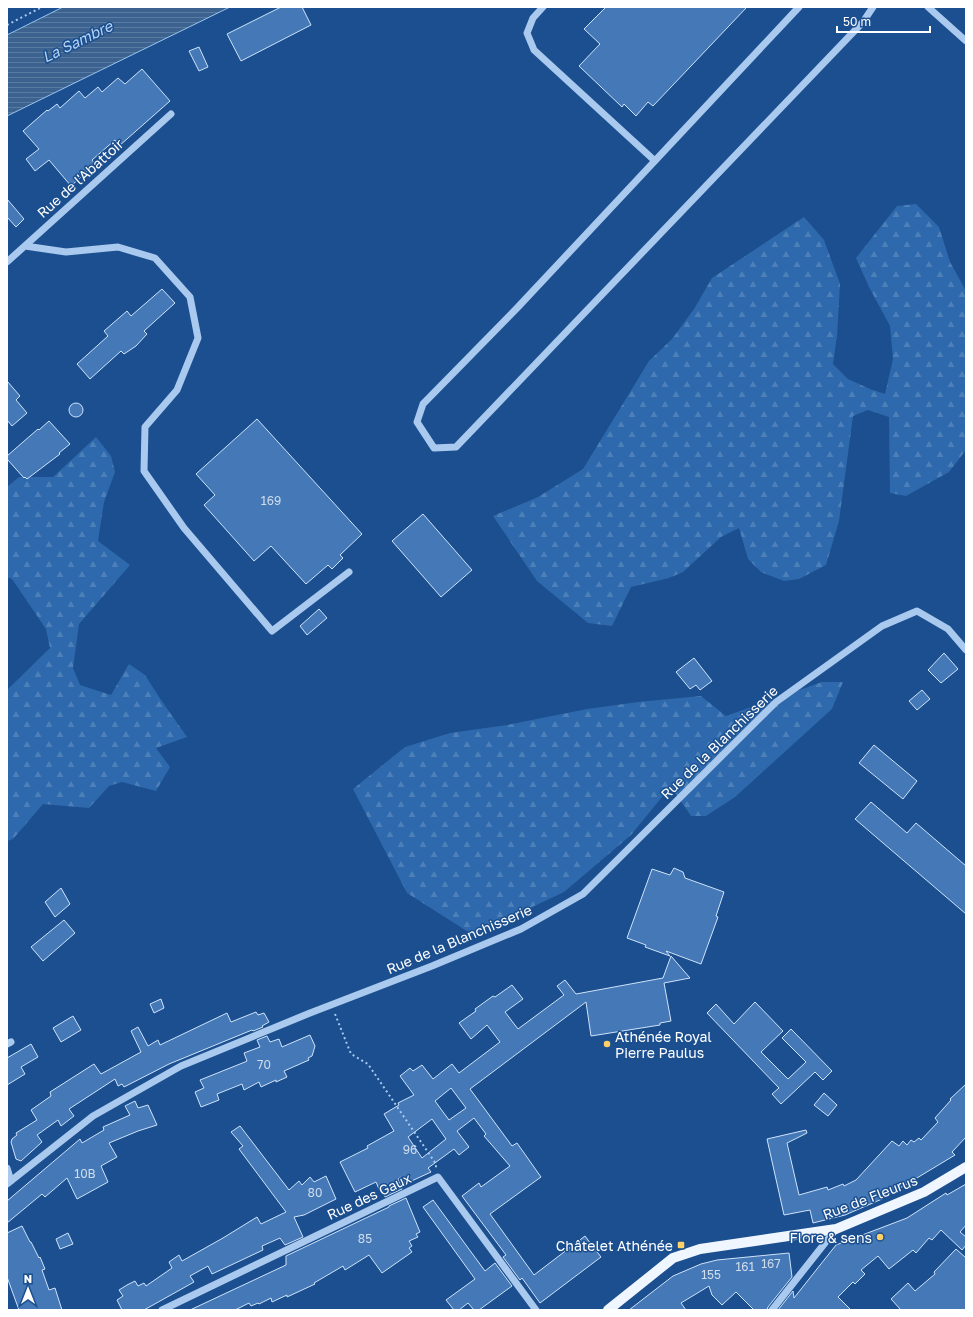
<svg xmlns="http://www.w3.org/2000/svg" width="973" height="1317" viewBox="0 0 973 1317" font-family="'Golos Text',sans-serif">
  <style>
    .forest { fill: url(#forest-firs) }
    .water { fill: url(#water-rules); stroke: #9cc4f0 }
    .building { fill: #4478b7; stroke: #cfe3fa; fill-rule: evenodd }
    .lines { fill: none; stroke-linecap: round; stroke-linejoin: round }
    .path { stroke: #a9c9ee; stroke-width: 2; stroke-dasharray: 2 3; stroke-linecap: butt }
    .minor { stroke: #a9c9ee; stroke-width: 7 }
    .major { stroke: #f0f6ff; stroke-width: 10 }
    .poi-dot { fill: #ffd166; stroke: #1b4f8f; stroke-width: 1.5 }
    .labels { text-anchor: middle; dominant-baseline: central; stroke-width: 3; stroke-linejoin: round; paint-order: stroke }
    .number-label { font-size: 12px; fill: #d0dded }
    .street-label { font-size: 14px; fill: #fff; stroke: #1b4f8f }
    .poi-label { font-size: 14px; fill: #fff; stroke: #1b4f8f; text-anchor: end }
    .water-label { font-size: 15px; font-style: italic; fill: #b5d3f5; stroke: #1b4f8f }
  </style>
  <defs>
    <pattern id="forest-firs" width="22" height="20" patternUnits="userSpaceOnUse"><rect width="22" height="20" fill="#2e69ad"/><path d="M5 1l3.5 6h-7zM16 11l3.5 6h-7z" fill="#4d80b9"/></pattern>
    <pattern id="water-rules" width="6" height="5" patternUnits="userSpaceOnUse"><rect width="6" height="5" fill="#3c6290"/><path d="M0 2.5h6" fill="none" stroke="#597aa1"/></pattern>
  </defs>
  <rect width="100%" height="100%" fill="#1b4f8f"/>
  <!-- forest -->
  <path class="forest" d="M916 204 939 227 950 262 966 291V450L949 472 906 496 890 493 889 417 868 410 853 416 839 521 826 565 799 579 784 581 761 572 748 559 739 528 721 537 683 572 669 578 631 587 612 626 588 623 537 581 493 516 538 497 583 469 649 361 672 339 694 309 712 278 804 217 824 240 840 284 837 336 833 364 848 379 870 389 885 394 893 359 890 326 869 287 856 258 897 206Z
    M96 437 111 456 115 472 104 502 98 541 130 565 79 624 73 668 80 685 111 695 129 664 145 675 161 700 187 737 156 748 170 767 156 791 122 782 109 786 89 808 43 804 13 839 7 841V690L50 648 46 629 12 579 7 577V487L19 477H53Z
    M822 682H843L832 709 735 797 706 816H691L672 788 666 792 631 835 564 892 473 935 407 893 353 789 405 747 450 733 507 725 587 709 638 702 701 696 726 716Z"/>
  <!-- water -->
  <path class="water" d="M63 7H230L7 116V35Z"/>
  <!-- building -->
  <path class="building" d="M281 7H302L311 25 241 61 227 34Z
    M606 7H747L653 106 648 102 636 116 624 104 622 107 579 66 600 44 584 29Z
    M199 47 208 67 199 71 189 51Z
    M142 69 170 101 119 146 115 140 92 160 95 164 71 186 49 160 35 171 26 159 39 149 23 131 47 110 48 111 57 104 60 108 79 91 85 98 98 87 102 92 118 78 125 84Z
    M7 199 24 219 16 227 7 217Z
    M162 289 175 303 144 331 147 334 136 346 124 354 121 351 90 379 77 364 108 336 104 331 127 311 131 316Z
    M7 381 20 396 16 400 27 413 12 426 7 420Z
    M69 410a7 7 0 1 1 14 0a7 7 0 1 1-14 0Z
    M257 419 362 534 340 555 343 558 332 569 328 565 306 584 271 546 254 561 204 505 215 495 196 474Z
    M49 421 70 444 59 453 60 454 27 479 25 477 24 478 7 459V456L38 429 39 430Z
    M423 514 472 570 441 597 392 541Z
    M319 609 327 618 307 635 300 626Z
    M944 653 958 669 941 683 928 670Z
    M694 658 712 681 700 690 696 685 690 689 676 672Z
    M922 690 930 699 917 710 909 701Z
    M874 745 917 781 903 799 859 763Z
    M871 802 907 833 916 823 966 866V914L855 819Z
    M674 868 683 872 685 878 724 892 716 916 718 917 701 964 666 951 670 956 645 947 646 945 627 938 652 869 670 875Z
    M61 888 70 904 55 917 45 902Z
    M64 920 75 933 43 961 31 947Z
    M671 956 690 978 664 983 671 1021 660 1023V1025L591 1036 586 1002 470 1089 512 1146 517 1143 541 1177 490 1214 534 1275 585 1236 601 1257 540 1303 522 1278 520 1280 503 1257 506 1255 462 1196 479 1183 481 1187 510 1166 484 1136 486 1134 474 1118 457 1131 469 1147 459 1155 454 1149 428 1168 431 1172 405 1184 401 1177 398 1179 402 1189 385 1197 381 1188 379 1189 376 1182 355 1192 340 1162 368 1148 367 1146 394 1131 384 1114 399 1105 398 1103 414 1095 400 1076 410 1068 413 1071 422 1065 433 1079 452 1064 459 1073 500 1042 487 1025 471 1039 459 1023 476 1011 475 1009 493 996 495 997 512 985 523 999 505 1012 518 1029 564 995 557 986 565 980 576 994 663 978ZM451 1088 466 1108 449 1120 435 1101ZM432 1119 446 1139 422 1158 408 1137Z
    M161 999 164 1008 154 1013 150 1004Z
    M755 1002 783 1031 761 1052 788 1079 806 1062 782 1038 791 1029 832 1071 823 1080 815 1072 781 1104 772 1094 779 1088 707 1013 716 1004 734 1024Z
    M256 1012 258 1015 264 1013 269 1022 262 1026 263 1027 253 1031 252 1030 169 1064 124 1087 122 1084 118 1086 115 1079 69 1109 74 1116 61 1126 58 1120 37 1135 42 1142 21 1161 16 1159 11 1142 12 1139 17 1135 16 1133 37 1120 31 1110 51 1096 50 1092 94 1064 101 1074 141 1052 131 1031 138 1027 148 1046 158 1040 160 1045 227 1013 231 1022Z
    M73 1016 81 1030 61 1042 53 1028Z
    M310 1035 315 1046 312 1056 308 1058 309 1060 284 1071 287 1077 276 1082V1080L261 1087 259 1082 244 1090 242 1084 217 1094 219 1100 201 1107 195 1092 204 1088 200 1080 245 1062 247 1061 244 1053 260 1047 257 1040 267 1036 270 1042 279 1039 282 1047Z
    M31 1044 38 1057 21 1067 25 1074 7 1085V1058Z
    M966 1084V1137L952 1152 955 1155 882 1199 845 1215 813 1223 810 1210 784 1215 767 1139 806 1130 807 1133 787 1143 799 1195 827 1187 828 1190 843 1184 844 1186 856 1180 892 1141 899 1146 903 1141 907 1145 911 1140 914 1142 919 1138 921 1140 938 1122 935 1118 951 1100 950 1099Z
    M824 1093 837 1105 828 1116 814 1105Z
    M135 1101 138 1108 148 1105 157 1125 138 1131 109 1143 117 1157 101 1166 108 1182 77 1199 67 1178 45 1197 42 1194 7 1223V1201L80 1139 82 1143 104 1130 103 1127 130 1115 125 1106Z
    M240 1126 289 1190 299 1181 302 1185 310 1177 314 1182 326 1176 336 1199 304 1215 294 1217 303 1237 285 1245 280 1238 262 1246 263 1250 212 1274 208 1266 190 1276 194 1282 144 1310H122L117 1300 123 1296 119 1290 127 1285 135 1281 138 1286 144 1283 146 1286 172 1268 169 1262 179 1255 182 1261 223 1238 257 1217 261 1224 286 1212 239 1149 243 1146 231 1132Z
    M966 1184V1225L960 1232 966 1237V1245L962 1250 941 1230 932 1240 929 1238 916 1253 913 1250 889 1269 878 1256 861 1270 865 1274 855 1284 853 1282 838 1297 851 1310H778L793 1291 794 1298 836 1245 907 1218 946 1193 947 1195Z
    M406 1198 420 1232 416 1234 418 1237 409 1241 412 1246 409 1248 412 1252 382 1273 369 1255 345 1270 343 1266 314 1283 315 1284 287 1297V1295L272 1302 271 1298 259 1304 258 1303 251 1306 249 1303 235 1310H190L286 1265V1256L389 1207V1206Z
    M433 1200 485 1271 495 1263 512 1286 479 1310H474L468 1303 459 1310H454L446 1300 475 1279 423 1207Z
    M22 1226 30 1242H31L39 1258 40 1257 45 1269 42 1270 49 1290 55 1288 62 1310H19L7 1277V1233Z
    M68 1233 73 1244 60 1249 56 1239Z
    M956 1249 966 1258V1310H901L891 1299 908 1283 915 1291 935 1274 934 1272Z
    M789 1253 792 1277 768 1307 767 1310H754L736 1292 722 1305 712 1295 709 1286 681 1303 686 1310H629L673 1276 701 1264 717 1260Z"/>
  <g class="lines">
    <!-- path -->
    <path class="path" d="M7 25 42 7
      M335 1014 351 1054 368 1064 436 1164V1168"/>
    <!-- minor -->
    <path class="minor" d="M543 7 533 18 527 33 534 50 655 161
      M799 7 518 307 423 404 417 422 434 448 456 447 863 22 873 7
      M928 7 966 41
      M25 246 66 252 118 247 155 258 190 297 198 338 177 390 145 427 144 471 184 528 272 631 349 572
      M7 262 171 114
      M7 1044 11 1042
      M7 1168 11 1181
      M7 1184 93 1116 181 1066 310 1013 432 966 521 929 583 894 776 702 882 626 917 611 948 629 966 650
      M162 1310 438 1177 536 1310
      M772 1310 836 1229"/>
    <!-- major -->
    <path class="major" d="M608 1310 673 1258 700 1249 836 1229 924 1192 966 1167"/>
  </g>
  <!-- markers -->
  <g class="poi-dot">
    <circle cx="607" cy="1044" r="4"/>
    <circle cx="880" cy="1237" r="4"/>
    <rect x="677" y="1241" width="8" height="8" rx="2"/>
  </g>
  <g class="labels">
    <!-- number labels -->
    <g class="number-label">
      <text x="271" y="500">169</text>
      <text x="264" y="1064">70</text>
      <text x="410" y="1149">96</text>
      <text x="85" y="1173">10B</text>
      <text x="315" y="1192">80</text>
      <text x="365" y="1238">85</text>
      <text x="771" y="1263">167</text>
      <text x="745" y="1266">161</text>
      <text x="711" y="1274">155</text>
    </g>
    <!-- street labels -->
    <g class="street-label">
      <text transform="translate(80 178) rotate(-42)">Rue de l'Abattoir</text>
      <text transform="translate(719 742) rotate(-44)">Rue de la Blanchisserie</text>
      <text transform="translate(459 939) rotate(-23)">Rue de la Blanchisserie</text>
      <text transform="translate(369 1196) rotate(-25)">Rue des Gaux</text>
      <text transform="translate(870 1197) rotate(-21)">Rue de Fleurus</text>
    </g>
    <!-- poi labels -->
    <g class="poi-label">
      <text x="615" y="1036" text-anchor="start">Athénée Royal<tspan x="615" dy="16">Pierre Paulus</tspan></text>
      <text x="872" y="1237">Flore &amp; sens</text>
      <text x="673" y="1245">Châtelet Athénée</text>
    </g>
    <!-- water labels -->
    <g class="water-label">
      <text transform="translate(77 41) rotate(-26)">La Sambre</text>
    </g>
  </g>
  <!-- border -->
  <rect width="973" height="1317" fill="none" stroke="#ffffff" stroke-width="16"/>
  <!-- north arrow -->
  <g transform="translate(28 1289)" stroke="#1b4f8f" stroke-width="3" paint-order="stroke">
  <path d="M0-3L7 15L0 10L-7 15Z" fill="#ffffff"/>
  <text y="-6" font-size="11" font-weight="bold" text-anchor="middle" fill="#ffffff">N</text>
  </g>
  <!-- scale -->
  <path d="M837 26v6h93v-6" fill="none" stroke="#ffffff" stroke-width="2"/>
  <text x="843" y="26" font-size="12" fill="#ffffff" stroke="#1b4f8f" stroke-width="3" paint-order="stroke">50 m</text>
</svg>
